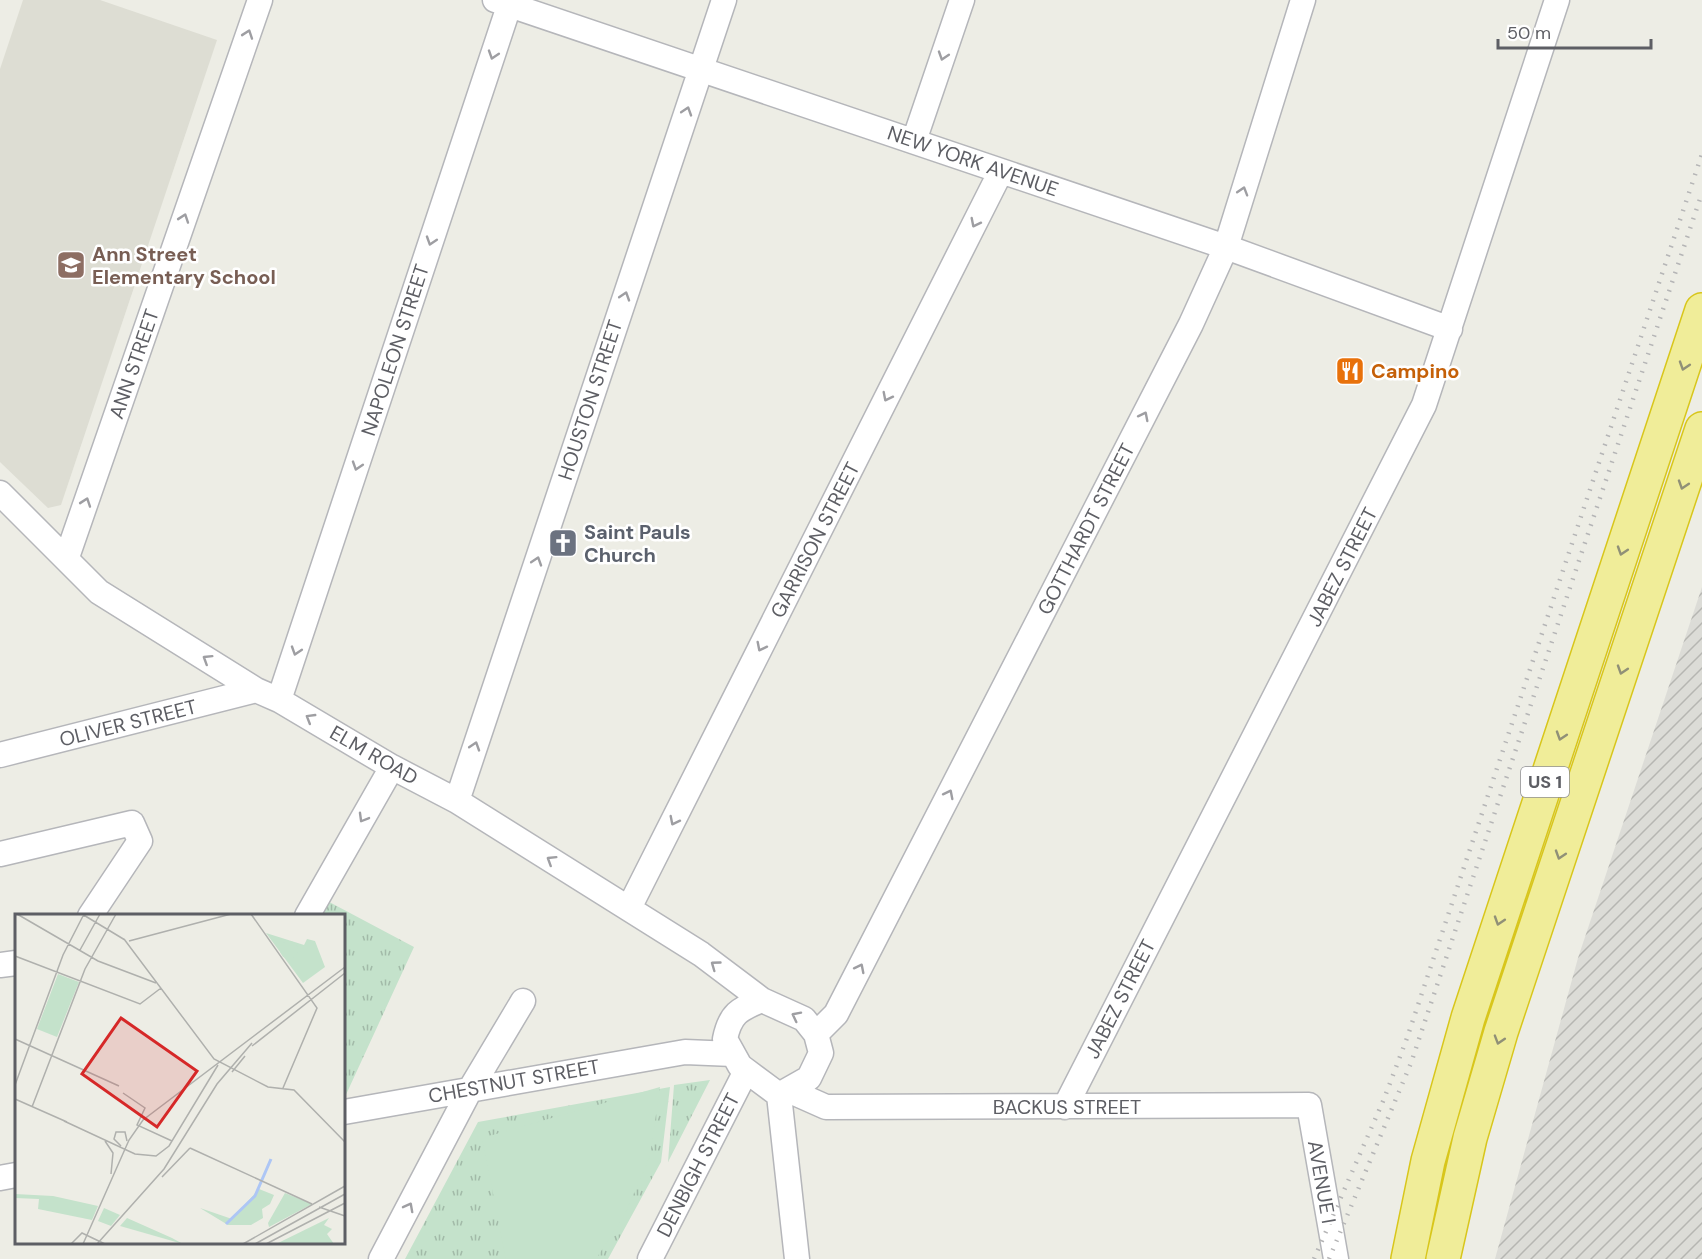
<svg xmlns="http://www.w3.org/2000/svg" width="1702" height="1259" viewBox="0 0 1702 1259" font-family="'DM Sans',sans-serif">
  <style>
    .industrial { fill: url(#industrial-furrows) }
    .education { fill: #ddddd3 }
    .park { fill: url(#park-tufts) }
    .pitch { fill: #c4e2cb }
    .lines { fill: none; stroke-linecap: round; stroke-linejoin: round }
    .minor-casing { stroke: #b5b6ba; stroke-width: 27 }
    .highway-casing { stroke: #d8c61b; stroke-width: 36 }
    .minor { stroke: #fff; stroke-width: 24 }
    .highway { stroke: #f0ed99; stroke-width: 33 }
    .rail { stroke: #b5b5b6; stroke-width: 4.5; stroke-dasharray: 1.5 8; stroke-linecap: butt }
    .oneway { stroke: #9e9ea2 }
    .oneway2 { stroke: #909077 }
    .labels { text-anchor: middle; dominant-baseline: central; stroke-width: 5; stroke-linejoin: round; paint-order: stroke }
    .shield { fill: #fff; stroke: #8e8e92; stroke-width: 1.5 }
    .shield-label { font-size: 18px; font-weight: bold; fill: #5d5e64 }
    .street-label { font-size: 20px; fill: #5d5e64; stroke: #fff }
    .education-label { font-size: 20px; font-weight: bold; fill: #785e54; stroke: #fff; text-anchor: start }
    .food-label { font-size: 20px; font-weight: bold; fill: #c56008; stroke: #fff; text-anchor: start }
    .worship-label { font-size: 20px; font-weight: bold; fill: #5b616d; stroke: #fff; text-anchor: start }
    .inset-river { fill: none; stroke: #adc6f5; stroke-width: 3 }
    .inset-road { fill: none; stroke: #afb0ad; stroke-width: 1.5 }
    .view { fill: #d62828; fill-opacity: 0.15; stroke: #d62828; stroke-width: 3 }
    .inset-edge { fill: none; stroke: #5d5e64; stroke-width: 3 }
  </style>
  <defs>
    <pattern id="industrial-furrows" width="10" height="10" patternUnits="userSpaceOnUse" patternTransform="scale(1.5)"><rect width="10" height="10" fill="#dcdcd7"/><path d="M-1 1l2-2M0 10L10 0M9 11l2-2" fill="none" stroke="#b6b6b2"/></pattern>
    <pattern id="park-tufts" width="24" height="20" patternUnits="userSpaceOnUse" patternTransform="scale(1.5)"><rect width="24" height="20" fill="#c4e2cb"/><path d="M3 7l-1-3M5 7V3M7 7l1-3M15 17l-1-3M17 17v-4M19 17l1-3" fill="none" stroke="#a2baa8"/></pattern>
  </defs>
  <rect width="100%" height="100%" fill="#edede5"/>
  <!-- industrial -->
  <path class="industrial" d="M1702 587V1259H1495L1578 958Z"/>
  <!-- education -->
  <path class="education" d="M23 0H100L217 40 61 505 48 508 0 462V69Z"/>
  <!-- park -->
  <path class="park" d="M318 896 414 947 344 1099V916H307Z
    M710 1080 668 1162 674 1085Z
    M670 1087 661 1162 608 1259H405L478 1122Z"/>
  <!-- pitch -->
  <path class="pitch" d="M660 1087 650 1156 625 1214 596 1259H506L482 1138Z"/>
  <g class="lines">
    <!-- minor casing -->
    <g class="minor-casing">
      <path id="minor" d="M495 0 1226 247 1450 329
        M914 141 962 0
        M0 493 99 592 256 690 279 700 392 767 457 801 701 954 762 1000 804 1019 816 1034 821 1053 809 1078 779 1095 740 1066 725 1039C730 1014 739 1009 762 1000
        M67 557 260 0
        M279 700 511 0
        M0 755 256 690
        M457 801 724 0
        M0 854 132 823 140 841 90 916
        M629 908 1001 171
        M307 916 392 767
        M0 965 16 963
        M816 1034 836 1014 1191 324 1226 247 1303 0
        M790 1091 826 1107 1309 1105 1336 1259
        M779 1095 797 1259
        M1065 1107 1424 405 1557 0
        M344 1112 685 1052 733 1054
        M0 1178 16 1175
        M381 1259 471 1088 523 1001
        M650 1259 746 1071"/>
    </g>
    <!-- highway casing -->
    <g class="highway-casing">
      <path id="highway" d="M1408 1259 1428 1161 1468 1018 1702 310
        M1443 1259 1470 1138 1501 1032 1702 429"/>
    </g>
    <!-- minor -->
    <use href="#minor" class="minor"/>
    <!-- highway -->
    <use href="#highway" class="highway"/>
    <!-- rail -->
    <path class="rail" d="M1314 1259 1384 1099 1407 1038 1702 154
      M1329 1259 1411 1063 1702 193"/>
  </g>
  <!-- one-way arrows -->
  <defs><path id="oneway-chevron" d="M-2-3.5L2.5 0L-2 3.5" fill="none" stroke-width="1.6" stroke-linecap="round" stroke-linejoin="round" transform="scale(1.5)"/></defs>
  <g class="oneway">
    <use href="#oneway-chevron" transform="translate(248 34) rotate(-71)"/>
    <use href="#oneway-chevron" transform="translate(493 55) rotate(108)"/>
    <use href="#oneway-chevron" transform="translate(943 56) rotate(108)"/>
    <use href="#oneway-chevron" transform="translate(687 111) rotate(-72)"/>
    <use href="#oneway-chevron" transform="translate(1243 191) rotate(-73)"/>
    <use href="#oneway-chevron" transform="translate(184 218) rotate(-71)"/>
    <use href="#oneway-chevron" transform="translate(975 223) rotate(117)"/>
    <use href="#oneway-chevron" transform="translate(431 241) rotate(108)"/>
    <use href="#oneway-chevron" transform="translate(625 296) rotate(-72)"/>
    <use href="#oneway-chevron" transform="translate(887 397) rotate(117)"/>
    <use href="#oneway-chevron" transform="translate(1144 416) rotate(-63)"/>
    <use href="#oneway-chevron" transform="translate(357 466) rotate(108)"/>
    <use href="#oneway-chevron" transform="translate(86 502) rotate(-71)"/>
    <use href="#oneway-chevron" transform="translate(537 561) rotate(-72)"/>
    <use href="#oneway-chevron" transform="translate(761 647) rotate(117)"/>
    <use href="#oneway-chevron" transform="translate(296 651) rotate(108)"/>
    <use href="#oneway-chevron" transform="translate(207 659) rotate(-148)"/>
    <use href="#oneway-chevron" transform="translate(310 718) rotate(-149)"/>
    <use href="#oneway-chevron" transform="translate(475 746) rotate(-72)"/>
    <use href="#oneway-chevron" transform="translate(949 794) rotate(-63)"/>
    <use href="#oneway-chevron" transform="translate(363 818) rotate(120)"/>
    <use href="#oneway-chevron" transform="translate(674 821) rotate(117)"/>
    <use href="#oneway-chevron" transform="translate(551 860) rotate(-148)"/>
    <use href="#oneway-chevron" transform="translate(715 965) rotate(-144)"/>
    <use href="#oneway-chevron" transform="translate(860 968) rotate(-63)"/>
    <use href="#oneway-chevron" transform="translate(796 1016) rotate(-153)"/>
    <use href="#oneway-chevron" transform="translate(409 1207) rotate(-62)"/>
  </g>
  <g class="oneway2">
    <use href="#oneway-chevron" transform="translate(1684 366) rotate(108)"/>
    <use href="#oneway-chevron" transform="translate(1683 485) rotate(108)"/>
    <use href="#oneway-chevron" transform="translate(1622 551) rotate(108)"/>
    <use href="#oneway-chevron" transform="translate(1622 670) rotate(108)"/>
    <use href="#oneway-chevron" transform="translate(1561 736) rotate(108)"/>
    <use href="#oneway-chevron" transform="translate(1560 855) rotate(108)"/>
    <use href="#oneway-chevron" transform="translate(1499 921) rotate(108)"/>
    <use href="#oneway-chevron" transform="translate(1499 1040) rotate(107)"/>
  </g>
  <!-- icons -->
  <defs>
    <g id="school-square" transform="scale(1.5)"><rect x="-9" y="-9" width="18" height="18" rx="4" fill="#8d6e63" stroke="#fff"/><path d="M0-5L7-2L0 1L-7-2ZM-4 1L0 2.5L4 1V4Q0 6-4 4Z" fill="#fff"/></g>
    <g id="restaurant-square" transform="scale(1.5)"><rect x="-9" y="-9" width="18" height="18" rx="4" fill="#e8710a" stroke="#fff"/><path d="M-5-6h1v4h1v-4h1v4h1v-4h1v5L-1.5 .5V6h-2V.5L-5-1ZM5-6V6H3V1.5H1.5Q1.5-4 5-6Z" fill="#fff"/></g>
    <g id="church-square" transform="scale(1.5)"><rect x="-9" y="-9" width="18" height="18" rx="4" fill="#6b7280" stroke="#fff"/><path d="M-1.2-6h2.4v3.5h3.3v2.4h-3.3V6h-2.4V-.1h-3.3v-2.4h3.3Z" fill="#fff"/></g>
  </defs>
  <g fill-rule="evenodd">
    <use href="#school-square" x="71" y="265"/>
    <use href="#restaurant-square" x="1350" y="371"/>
    <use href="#church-square" x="563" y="543"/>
  </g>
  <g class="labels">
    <!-- shield labels -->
    <rect class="shield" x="1521" y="767" width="48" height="30" rx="4.5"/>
    <g class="shield-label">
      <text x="1545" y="782">US 1</text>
    </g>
    <!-- street labels -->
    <g class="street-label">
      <text transform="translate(973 161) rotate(19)">NEW YORK AVENUE</text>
      <text transform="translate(395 350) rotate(-72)">NAPOLEON STREET</text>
      <text transform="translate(134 364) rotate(-71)">ANN STREET</text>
      <text transform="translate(590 400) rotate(-72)">HOUSTON STREET</text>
      <text transform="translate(1086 529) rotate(-63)">GOTTHARDT STREET</text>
      <text transform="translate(815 540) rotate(-63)">GARRISON STREET</text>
      <text transform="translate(1342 567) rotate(-63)">JABEZ STREET</text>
      <text transform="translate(128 723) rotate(-14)">OLIVER STREET</text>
      <text transform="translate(374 755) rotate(30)">ELM ROAD</text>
      <text transform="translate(1120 999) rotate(-63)">JABEZ STREET</text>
      <text transform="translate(514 1081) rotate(-10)">CHESTNUT STREET</text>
      <text x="1067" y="1107">BACKUS STREET</text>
      <text transform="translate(698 1165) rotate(-63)">DENBIGH STREET</text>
      <text transform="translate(1322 1182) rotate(80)">AVENUE I</text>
    </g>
    <!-- education labels -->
    <g class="education-label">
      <text x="92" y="254">Ann Street<tspan x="92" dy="23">Elementary School</tspan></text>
    </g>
    <!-- food labels -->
    <g class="food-label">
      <text x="1371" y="371">Campino</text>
    </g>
    <!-- worship labels -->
    <g class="worship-label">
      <text x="584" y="532">Saint Pauls<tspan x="584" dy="23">Church</tspan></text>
    </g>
  </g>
  <!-- overview -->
  <g transform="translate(15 914)">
    <rect width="330" height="330" fill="#edede5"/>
    <path d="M244 275 259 281 255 290 247 295 248 304 236 311H213L185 294 217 305ZM270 279 297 290 254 313 253 309ZM0 280 38 282 83 292 77 306 23 295 24 285 0 284ZM89 294 105 301 96 312 83 307ZM112 304 157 324 168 330 105 312ZM314 304 309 311 317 315 312 320 319 330H261Z" fill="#c4e2cb"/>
    <path d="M251 19 289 31 292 25 300 27 310 53 288 69ZM43 60 64 68 42 123 22 115Z" fill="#c4e2cb"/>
    <path d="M265 36a9 9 0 1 1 18 0a9 9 0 1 1-18 0Z" fill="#c4e2cb"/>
    <path class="inset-river" d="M211 310 240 282 256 245"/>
    <path class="inset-road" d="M2 0 83 47 141 69M67 0 110 26M236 0 302 94 268 174M109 25 199 145 253 173 279 176 330 228M114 27 216 0M65 36 85 0M0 42 125 90 146 74M0 125 104 172M237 132 330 59M217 158 230 142M0 171 48 41 69 0M108 179 130 194 122 211 157 227M0 185 52 208M17 193 70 55 101 0M49 207 120 240 141 242 154 232 203 151M90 227 98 239 96 260M106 232 99 225 101 218H110L112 227M175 234 297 290M147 263 175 234M304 293 330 302M56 330 67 319 90 330M68 330 114 226 128 206 330 53M82 330 149 255 202 170 237 129M228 330 330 272M240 330 330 280M251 330 330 289"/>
    <path class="view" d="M106 104 182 157 142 213 67 160Z"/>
    <rect width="330" height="330" class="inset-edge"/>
  </g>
  <!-- scale -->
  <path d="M1498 39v9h153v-9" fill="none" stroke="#5d5e64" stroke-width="3"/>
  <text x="1507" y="39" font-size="18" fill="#5d5e64" stroke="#ffffff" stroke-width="4.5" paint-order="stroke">50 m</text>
</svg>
